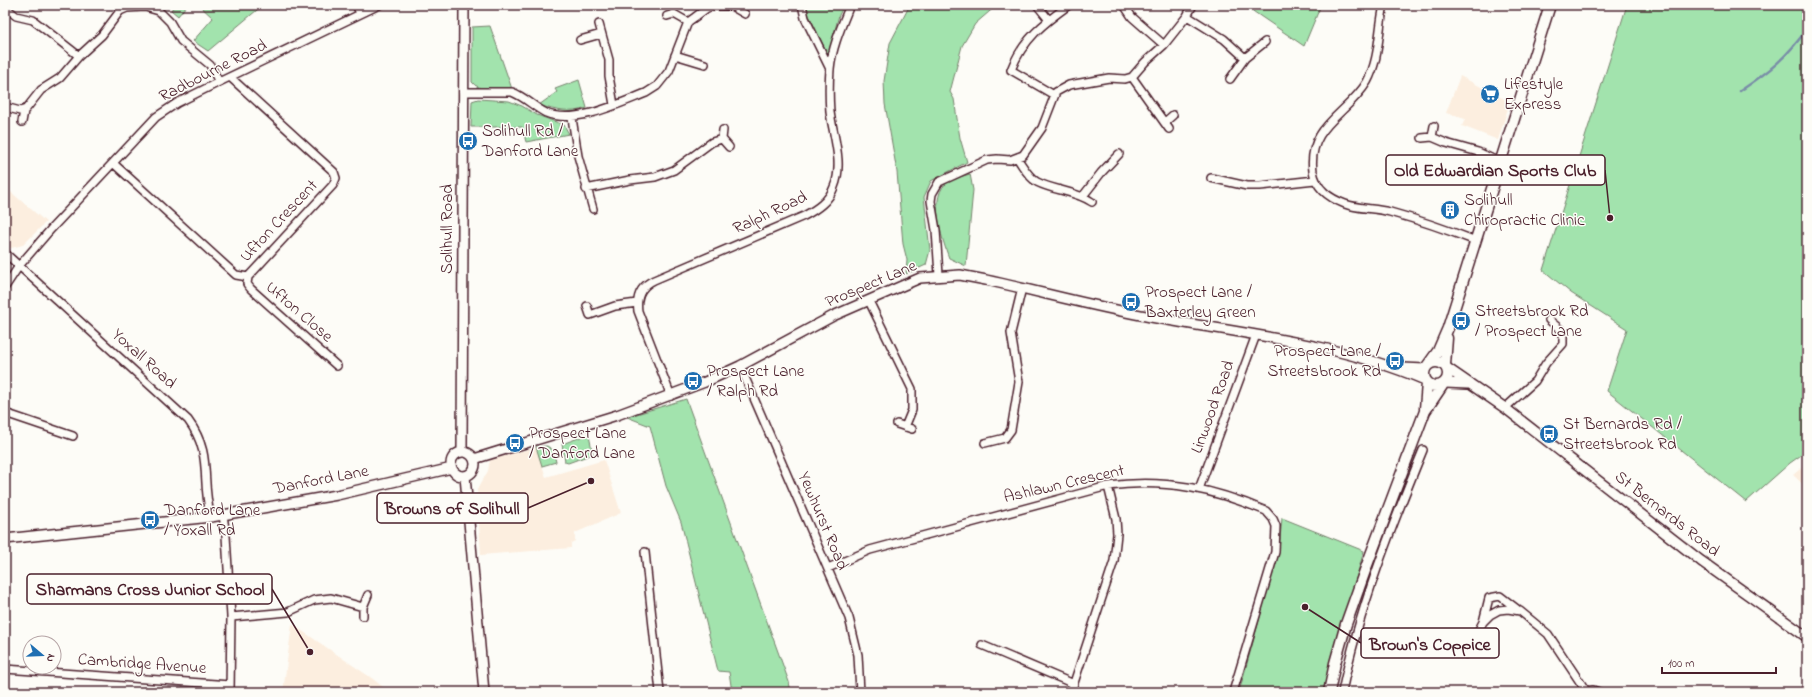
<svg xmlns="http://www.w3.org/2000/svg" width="1812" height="697" viewBox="0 0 1812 697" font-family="'Indie Flower',sans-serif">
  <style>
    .built { fill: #fceedf }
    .green { fill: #a2e3ad; stroke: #76816c }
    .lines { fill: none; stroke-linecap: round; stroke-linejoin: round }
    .stream { stroke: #798da7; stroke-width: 2.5 }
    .minor-casing { stroke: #4a1f2b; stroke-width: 10 }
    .tertiary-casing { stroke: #4a1f2b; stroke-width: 12 }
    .secondary-casing { stroke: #4a1f2b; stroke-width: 13 }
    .minor { stroke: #fdfcf7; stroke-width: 7 }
    .tertiary { stroke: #fdfcf7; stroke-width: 9 }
    .secondary { stroke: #fdfcf7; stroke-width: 10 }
    .labels { text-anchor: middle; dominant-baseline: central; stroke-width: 3; stroke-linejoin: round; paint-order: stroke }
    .street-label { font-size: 17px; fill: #4a1f2b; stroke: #fdfcf7 }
    .poi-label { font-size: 17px; fill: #4a1f2b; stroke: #fdfcf7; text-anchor: start }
    .leader { fill: none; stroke: #4a1f2b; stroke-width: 1.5 }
    .callout-dot { fill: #4a1f2b; stroke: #fdfcf7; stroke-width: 1.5 }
    .callout { fill: #fdfcf7; stroke: #4a1f2b; stroke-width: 1.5 }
    .callout-label { font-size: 18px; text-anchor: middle; font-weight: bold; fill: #4a1f2b }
  </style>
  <rect width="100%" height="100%" fill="#fdfcf7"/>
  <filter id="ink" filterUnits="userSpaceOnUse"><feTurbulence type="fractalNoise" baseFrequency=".025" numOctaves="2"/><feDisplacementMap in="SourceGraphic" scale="8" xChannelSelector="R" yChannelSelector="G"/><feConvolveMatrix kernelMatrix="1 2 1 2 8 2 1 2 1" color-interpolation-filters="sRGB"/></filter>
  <g filter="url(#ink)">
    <!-- built -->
    <path class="built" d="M1460 76 1510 102 1498 140 1462 126 1465 119 1446 113Z
      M5 187 46 222 23 245 11 248 5 244Z
      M536 447 546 477 604 460 621 513 575 533V541L571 543V548L481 555 477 489 488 471 490 460Z
      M1807 463V488L1793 475Z
      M292 624 373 679 389 692H283Z"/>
    <!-- green -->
    <path class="green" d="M175 5H187L178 16 171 10Z
      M199 5H263L208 51 193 41 213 18Z
      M807 5H844L839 15 828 55 806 9Z
      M910 5H997L975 24 962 46 950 92 954 99 960 138 967 162 931 181 924 197 930 250 926 265 906 274 907 260 903 244 897 172 885 104 884 81 890 43Z
      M1244 5H1321L1304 46Z
      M1627 5H1807V451L1790 463 1746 502 1607 391 1627 329 1571 293 1543 270Z
      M490 26 512 89C502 89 478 92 472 82V27Z
      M579 80 587 108C569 114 557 111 539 105L557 92 555 89Z
      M478 99 509 101 522 106 537 115 564 125 569 134 526 142 522 127H471L472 101Z
      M970 174 973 190 966 266 949 258C942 239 927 195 949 181 955 178 963 176 970 174Z
      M686 399 789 682 791 692H732L729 672 718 671 681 522 666 486 650 426 627 417Z
      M587 435 589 436 593 454 568 463 565 462 562 444Z
      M547 446 553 450 556 462 542 466 536 447Z
      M1282 518 1364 551 1323 692H1239L1279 549Z"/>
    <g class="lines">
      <!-- stream -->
      <path class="stream" d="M1740 91C1770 71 1786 58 1807 29"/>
      <!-- minor casing -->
      <g class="minor-casing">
        <path id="minor" d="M356 5 360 13
          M802 5 805 18 830 69
          M1037 5 1049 20
          M1124 5 1132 17 1164 45
          M1193 5 1187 16 1224 39 1245 58 1230 79
          M1384 5C1378 31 1380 58 1367 82 1348 114 1307 126 1313 171 1316 189 1329 198 1345 204 1359 209 1375 208 1390 212 1419 220 1448 230 1476 241
          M5 7 16 16 33 20 79 56
          M667 16 674 14 688 22
          M599 24 609 60V76L614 105
          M580 40 601 34
          M675 55 705 64
          M1245 58 1265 42
          M1132 77 1169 129
          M463 92H512C525 97 534 107 546 113 575 125 618 104 646 93L657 86 669 71 688 22 695 17 707 8 715 6H731L745 14
          M1054 95 1011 70C1023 39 1044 23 1069 5
          M5 107 20 111 26 109 41 90 60 78 79 56 102 35 120 11 127 8 145 7 159 11 170 22 181 41 210 65 219 82
          M572 118 578 156 593 209
          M22 122 24 111
          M1165 122 1173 115
          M1434 126 1432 137 1446 143 1478 152 1501 163
          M723 130 722 139 729 147
          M1422 138 1432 137
          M1017 158C1023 166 1028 177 1037 182 1055 191 1076 191 1092 202
          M113 163 236 275 248 277 333 185 336 178 334 172 230 77
          M1211 178 1247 186H1260L1315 180
          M586 189 630 180 655 177 674 170 712 142 722 139
          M1083 196 1101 173 1119 154
          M5 253 188 420C214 455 200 480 211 517
          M939 275 936 230 931 201 932 194 939 182 987 160 997 159 1010 160 1023 155 1042 128 1056 92 1069 85 1109 78 1125 79 1132 77 1145 62 1164 45 1187 16
          M248 277 247 284 251 289 337 366
          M5 287 19 266 51 229 156 117 177 103 219 82 379 5
          M869 301 912 389V410L905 427
          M587 306 590 315 615 306 637 303
          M740 366 849 618 858 655 860 692
          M671 396 638 311C636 297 641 286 654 280L804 216C817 209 829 201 834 187 844 164 833 135 830 112 829 98 829 82 830 69 832 47 842 25 850 5
          M1505 408 1535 381 1546 363 1563 344V335L1561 330 1549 320
          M5 413 73 436
          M897 424 912 429
          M985 443 1005 438 1011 430 1019 382 1011 333 1022 288
          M1199 489 1256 335
          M223 515 226 536 231 617 230 692
          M645 552 660 692
          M828 568 870 550 1108 486C1165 478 1214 489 1266 511L1273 519 1276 526 1275 552 1233 692
          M363 616V607L368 595
          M231 617 288 612 314 600 331 598 363 607
          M1483 622 1489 598 1500 596 1517 609
          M1460 642 1470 647
          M982 645 1074 684
          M1466 654 1483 622 1490 615 1499 610 1508 609 1520 611 1548 634 1586 691 1593 690 1599 692
          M5 669 230 685
          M1071 692 1114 561 1117 534 1116 519 1108 486
          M1342 692C1359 609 1391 528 1423 450"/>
      </g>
      <!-- tertiary casing -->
      <g class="tertiary-casing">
        <path id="tertiary" d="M1403 368 1425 369
          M1447 368 1505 408 1701 561 1807 637
          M1445 383 1468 384
          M462 452 464 5
          M451 464a12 12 0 1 1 24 0a12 12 0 1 1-24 0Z
          M474 459 617 415 705 382 740 366 833 316 920 278 960 275 986 280C1041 292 1095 307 1151 317 1243 334 1338 343 1425 380
          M465 476 484 692
          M5 539 211 517 337 495 452 468"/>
      </g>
      <!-- secondary casing -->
      <g class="secondary-casing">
        <path id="secondary" d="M1424 374a12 12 0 1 1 24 0a12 12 0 1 1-24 0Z
          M1428 365 1438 351 1448 328 1550 5
          M1445 365 1447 338
          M1425 409 1427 383
          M1329 692 1335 663 1346 624 1367 565 1425 411 1442 386"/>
      </g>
      <!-- minor -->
      <use href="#minor" class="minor"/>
      <!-- tertiary -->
      <use href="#tertiary" class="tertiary"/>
      <!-- secondary -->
      <use href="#secondary" class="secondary"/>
    </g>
  </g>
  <!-- icons -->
  <defs>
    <g id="supermarket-disc" transform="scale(1)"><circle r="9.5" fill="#1f6fb2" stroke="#fdfcf7"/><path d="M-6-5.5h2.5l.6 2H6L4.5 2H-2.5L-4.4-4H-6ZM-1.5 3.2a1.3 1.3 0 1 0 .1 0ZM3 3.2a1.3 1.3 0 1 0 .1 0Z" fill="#fff"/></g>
    <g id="bus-disc" transform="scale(1)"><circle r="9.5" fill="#1f6fb2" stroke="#fdfcf7"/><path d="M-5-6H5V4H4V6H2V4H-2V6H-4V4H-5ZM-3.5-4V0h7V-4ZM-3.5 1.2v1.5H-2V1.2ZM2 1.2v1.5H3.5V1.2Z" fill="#fff"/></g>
    <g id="building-disc" transform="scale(1)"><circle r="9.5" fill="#1f6fb2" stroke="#fdfcf7"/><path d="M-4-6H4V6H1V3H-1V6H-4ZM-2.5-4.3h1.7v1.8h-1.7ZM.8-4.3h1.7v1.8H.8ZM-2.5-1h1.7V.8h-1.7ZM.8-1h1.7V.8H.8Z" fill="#fff"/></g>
  </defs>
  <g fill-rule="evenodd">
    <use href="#supermarket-disc" x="1490" y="94"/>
    <use href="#bus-disc" x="468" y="141"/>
    <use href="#building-disc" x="1450" y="210"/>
    <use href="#bus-disc" x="1131" y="302"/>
    <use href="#bus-disc" x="1461" y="321"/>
    <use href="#bus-disc" x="1395" y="361"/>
    <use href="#bus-disc" x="693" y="381"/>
    <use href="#bus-disc" x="1549" y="434"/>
    <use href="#bus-disc" x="515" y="443"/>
    <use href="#bus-disc" x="150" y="520"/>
  </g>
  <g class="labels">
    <!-- street labels -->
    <g class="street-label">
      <text transform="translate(213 71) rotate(-27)">Radbourne Road</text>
      <text transform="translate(770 213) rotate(-25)">Ralph Road</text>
      <text transform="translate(279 221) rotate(-47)">Ufton Crescent</text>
      <text transform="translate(447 229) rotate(-90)">Solihull Road</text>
      <text transform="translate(871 284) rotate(-23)">Prospect Lane</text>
      <text transform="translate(299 312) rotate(41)">Ufton Close</text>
      <text transform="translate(144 359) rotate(42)">Yoxall Road</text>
      <text transform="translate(1213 407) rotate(-70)">Linwood Road</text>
      <text transform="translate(321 480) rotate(-11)">Danford Lane</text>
      <text transform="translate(1064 484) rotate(-13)">Ashlawn Crescent</text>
      <text transform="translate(1667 514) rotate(38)">St Bernards Road</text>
      <text transform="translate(823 521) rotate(67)">Yewhurst Road</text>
      <text transform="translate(142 664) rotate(4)">Cambridge Avenue</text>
    </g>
    <!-- poi labels -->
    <g class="poi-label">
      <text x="1504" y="84">Lifestyle<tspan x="1504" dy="20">Express</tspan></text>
      <text x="482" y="131">Solihull Rd /<tspan x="482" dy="20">Danford Lane</tspan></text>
      <text x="1464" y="200">Solihull<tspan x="1464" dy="20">Chiropractic Clinic</tspan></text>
      <text x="1145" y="292">Prospect Lane /<tspan x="1145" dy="20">Baxterley Green</tspan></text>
      <text x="1475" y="311">Streetsbrook Rd<tspan x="1475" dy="20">/ Prospect Lane</tspan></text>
      <text x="1381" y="351" text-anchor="end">Prospect Lane /<tspan x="1381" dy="20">Streetsbrook Rd</tspan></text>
      <text x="707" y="371">Prospect Lane<tspan x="707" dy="20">/ Ralph Rd</tspan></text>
      <text x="1563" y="424">St Bernards Rd /<tspan x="1563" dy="20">Streetsbrook Rd</tspan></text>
      <text x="529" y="433">Prospect Lane<tspan x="529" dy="20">/ Danford Lane</tspan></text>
      <text x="164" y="510">Danford Lane<tspan x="164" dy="20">/ Yoxall Rd</tspan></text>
    </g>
  </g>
  <!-- callouts -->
  <path class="leader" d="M1610 218L1605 170M591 481L528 508M310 652L272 589M1305 607L1361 643"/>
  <g class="callout-dot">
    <circle cx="1610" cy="218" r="4"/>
    <circle cx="591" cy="481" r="4"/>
    <circle cx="310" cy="652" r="4"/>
    <circle cx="1305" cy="607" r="4"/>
  </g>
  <g class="callout">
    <rect x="1386" y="155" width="219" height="30" rx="4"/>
    <rect x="377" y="493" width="151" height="30" rx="4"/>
    <rect x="27" y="574" width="245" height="30" rx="4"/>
    <rect x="1361" y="628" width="138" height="30" rx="4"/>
  </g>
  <g class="callout-label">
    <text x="1495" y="176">Old Edwardian Sports Club</text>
    <text x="452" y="514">Browns of Solihull</text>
    <text x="150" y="595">Sharmans Cross Junior School</text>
    <text x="1430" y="650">Brown's Coppice</text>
  </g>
  <!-- margin -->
  <rect width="1812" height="697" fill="none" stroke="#fdfcf7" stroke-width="20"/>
  <rect x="10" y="10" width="1792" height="677" fill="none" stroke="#4a1f2b" stroke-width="1.5" filter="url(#ink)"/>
  <!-- north arrow -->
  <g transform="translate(42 655) rotate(109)"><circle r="19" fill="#fdfcf7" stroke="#b5a4a5"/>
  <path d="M0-3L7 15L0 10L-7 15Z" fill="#1f6fb2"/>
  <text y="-6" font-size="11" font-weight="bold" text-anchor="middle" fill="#4a1f2b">N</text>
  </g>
  <!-- scale -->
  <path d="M1662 667v6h114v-6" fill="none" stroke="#4a1f2b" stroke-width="2"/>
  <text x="1668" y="667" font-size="12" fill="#4a1f2b" stroke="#fdfcf7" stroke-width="3" paint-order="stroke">100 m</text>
</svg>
